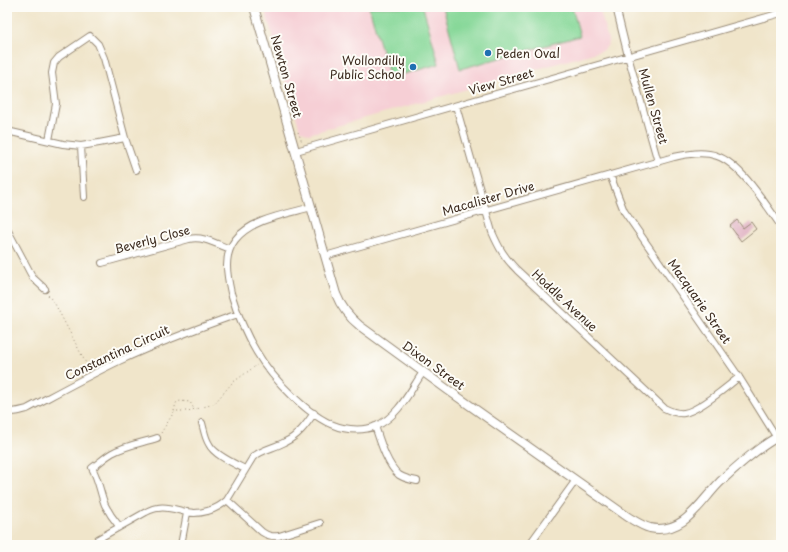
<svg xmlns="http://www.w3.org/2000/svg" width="788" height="552" viewBox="0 0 788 552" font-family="'Playpen Sans',sans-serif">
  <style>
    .built { fill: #f6cfd5 }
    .green { fill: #87d899; stroke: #61815c }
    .building { fill: #dba4ba }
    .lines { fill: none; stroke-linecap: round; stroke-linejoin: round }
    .minor-casing { stroke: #968874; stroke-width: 8 }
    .tertiary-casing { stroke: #968874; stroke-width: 10 }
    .path { stroke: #968874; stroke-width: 1; stroke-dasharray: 1 3; stroke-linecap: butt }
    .minor { stroke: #fff; stroke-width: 6 }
    .tertiary { stroke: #fff; stroke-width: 8 }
    .poi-dot { fill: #1f6fb2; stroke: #fdfcf7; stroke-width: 1.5 }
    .labels { text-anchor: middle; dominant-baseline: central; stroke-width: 4; stroke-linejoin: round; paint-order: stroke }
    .poi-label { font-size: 12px; fill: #3b2a1e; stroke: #fdfcf7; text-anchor: start }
    .street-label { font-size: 12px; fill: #3b2a1e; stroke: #fdfcf7 }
  </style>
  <rect width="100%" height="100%" fill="#fdfcf7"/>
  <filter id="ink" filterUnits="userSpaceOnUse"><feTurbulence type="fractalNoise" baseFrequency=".025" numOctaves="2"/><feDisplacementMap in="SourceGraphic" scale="8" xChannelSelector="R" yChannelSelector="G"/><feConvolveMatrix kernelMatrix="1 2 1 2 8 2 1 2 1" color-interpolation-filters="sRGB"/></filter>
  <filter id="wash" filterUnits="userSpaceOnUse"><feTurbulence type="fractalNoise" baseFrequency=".012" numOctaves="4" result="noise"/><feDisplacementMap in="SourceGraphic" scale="16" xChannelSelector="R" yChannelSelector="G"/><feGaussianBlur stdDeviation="0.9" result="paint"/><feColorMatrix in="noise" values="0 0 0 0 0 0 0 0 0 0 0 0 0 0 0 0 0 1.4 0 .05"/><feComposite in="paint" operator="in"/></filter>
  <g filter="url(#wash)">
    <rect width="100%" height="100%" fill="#f0e5ca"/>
    <!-- built -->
    <path class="built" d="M264 7H599L609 43 604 50 309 134 300 130Z"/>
    <!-- green -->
    <path class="green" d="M369 7H423L439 64 390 78Z
      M443 7H572L580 36 460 69Z"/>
    <g id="blocks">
      <!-- building -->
      <path class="building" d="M737 220 743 228 751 222 756 229 741 241 730 226Z"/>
    </g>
  </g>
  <g filter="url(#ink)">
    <use href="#blocks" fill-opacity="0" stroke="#968874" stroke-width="1"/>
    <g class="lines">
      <!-- minor casing -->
      <g class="minor-casing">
        <path id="minor" d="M616 7 628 56 658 162
          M456 106 492 232C499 248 504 257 517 270L664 408C670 411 677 414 684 413 698 411 727 387 739 377
          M7 131 63 144 81 146 99 143 125 138
          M49 140 56 104 52 73 54 63 59 57 90 36 98 44 104 58 125 138 136 170
          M81 146 84 197
          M296 151 781 13
          M610 175 624 211 739 377 777 438
          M312 207C287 214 251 219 235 240 223 256 227 275 231 293 237 313 245 333 256 351 271 377 312 422 343 428 353 430 366 430 376 426 398 417 410 391 423 372
          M7 229 33 278 45 289
          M325 256 674 157C688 154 703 151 717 156 741 164 766 205 781 226
          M102 263 189 239C204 236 216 244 230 249
          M7 411C14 413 20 411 27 409 57 393 88 376 119 361 158 343 198 328 238 314
          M202 423C204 430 205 438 209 444 214 455 235 464 245 469
          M375 426C380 441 387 465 399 475 404 478 411 480 417 481
          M227 500 262 532C268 536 272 537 279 536L320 523
          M119 526C114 520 109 513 105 505 100 493 99 480 92 468 99 463 105 457 112 453 126 445 142 443 157 438
          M98 539 146 512C150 510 154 508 158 508 167 506 177 510 186 512 200 515 217 510 227 500L253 457C263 449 274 448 285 442 298 436 306 425 314 413
          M181 545 187 513
          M529 545 576 480"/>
      </g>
      <!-- tertiary casing -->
      <g class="tertiary-casing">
        <path id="tertiary" d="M254 7 336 294C341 307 349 317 360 326L448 390 628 517C635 521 642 526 650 528 684 535 700 502 720 482 737 466 760 446 781 435"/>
      </g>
      <!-- path -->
      <path class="path" d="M298 132 302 142
        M48 295 55 304 89 369
        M174 411 176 403 180 401 190 402 194 409
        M161 433 174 412 176 411H188L214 404 232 383 257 365"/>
      <!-- minor -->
      <use href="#minor" class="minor"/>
      <!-- tertiary -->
      <use href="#tertiary" class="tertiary"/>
    </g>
  </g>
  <!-- markers -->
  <g class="poi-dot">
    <circle cx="488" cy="53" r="4"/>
    <circle cx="413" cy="67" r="4"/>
  </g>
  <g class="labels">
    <!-- poi labels -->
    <g class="poi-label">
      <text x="496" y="53">Peden Oval</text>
      <text x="405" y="60" text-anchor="end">Wollondilly<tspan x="405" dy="14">Public School</tspan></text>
    </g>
    <!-- street labels -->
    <g class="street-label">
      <text transform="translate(287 76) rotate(74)">Newton Street</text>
      <text transform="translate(501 81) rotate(-16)">View Street</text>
      <text transform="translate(654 106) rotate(74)">Mullen Street</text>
      <text transform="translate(488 198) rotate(-16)">Macalister Drive</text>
      <text transform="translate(152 239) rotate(-15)">Beverly Close</text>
      <text transform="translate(565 300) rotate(43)">Hoddle Avenue</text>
      <text transform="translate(700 301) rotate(55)">Macquarie Street</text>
      <text transform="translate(117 352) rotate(-25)">Constantina Circuit</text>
      <text transform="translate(434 365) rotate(36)">Dixon Street</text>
    </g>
  </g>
  <!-- margin -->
  <rect width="788" height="552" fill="none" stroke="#fdfcf7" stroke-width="24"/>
</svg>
